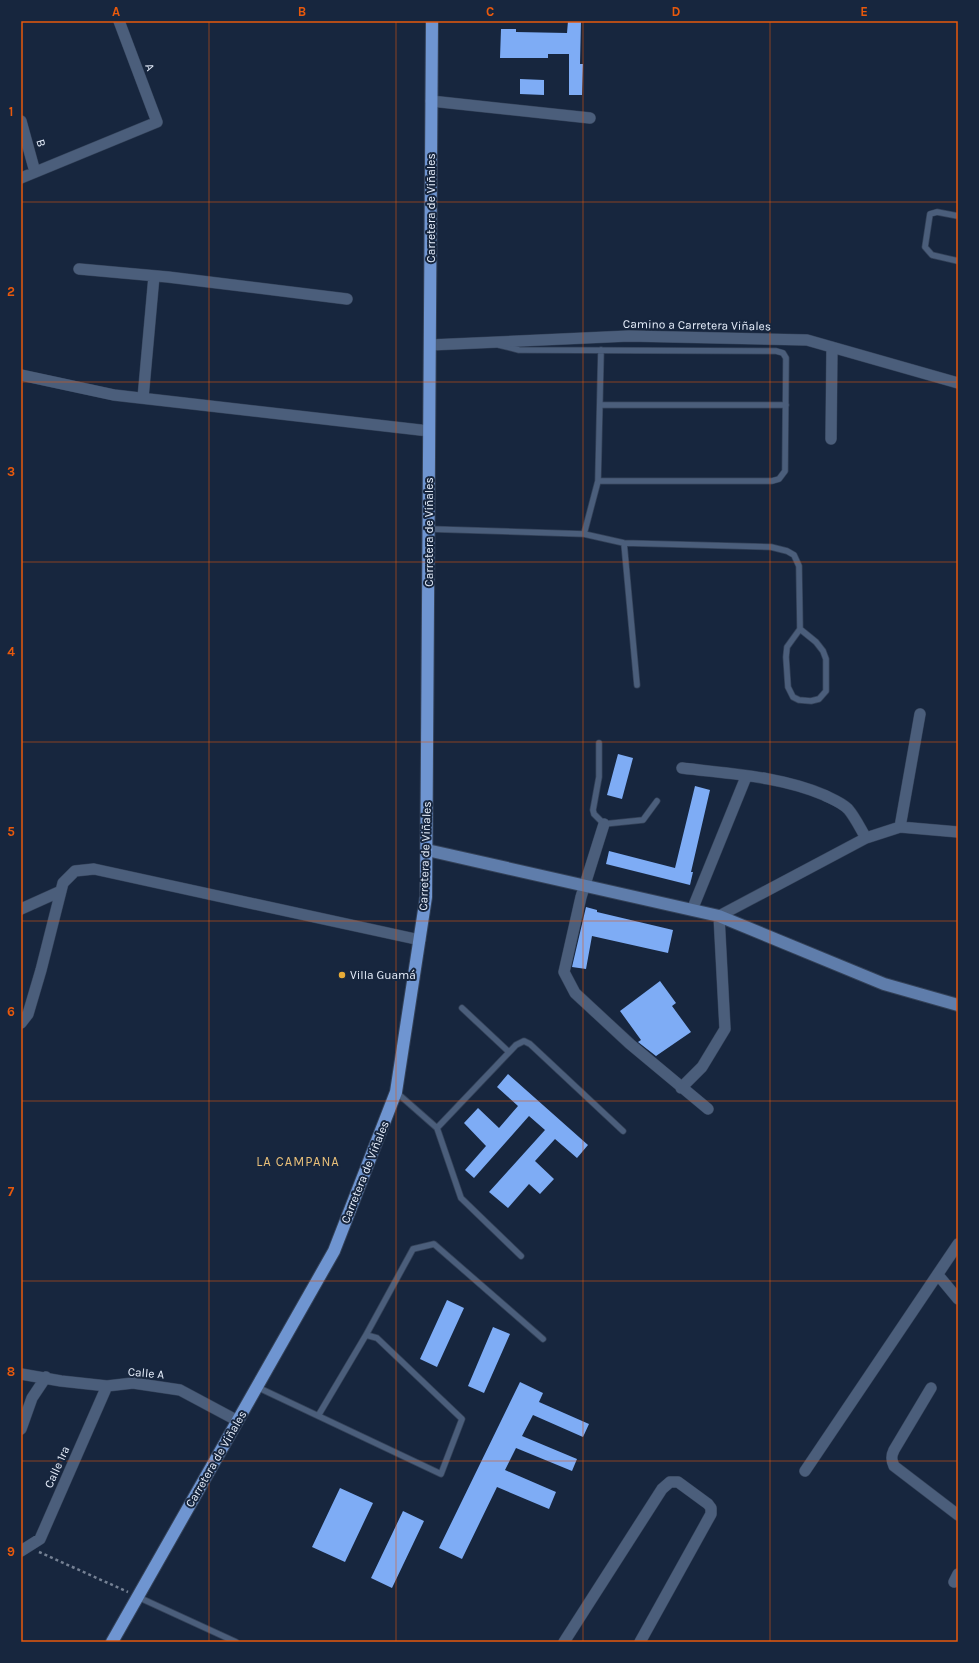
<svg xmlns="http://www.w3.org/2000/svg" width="979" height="1663" viewBox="0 0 979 1663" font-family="Karla,sans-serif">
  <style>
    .building { fill: #7eacf5 }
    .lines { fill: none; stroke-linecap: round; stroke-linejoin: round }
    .lane-casing { stroke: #344259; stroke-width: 7 }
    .street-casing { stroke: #344259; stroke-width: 12 }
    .secondary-casing { stroke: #344259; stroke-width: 14 }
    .primary-casing { stroke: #344259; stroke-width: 14 }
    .path { stroke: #758194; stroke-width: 2.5; stroke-dasharray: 3 3; stroke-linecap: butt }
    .lane { stroke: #4b5e7b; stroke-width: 5.5 }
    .street { stroke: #4b5e7b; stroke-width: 11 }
    .secondary { stroke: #5f7dab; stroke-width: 12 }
    .primary { stroke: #6f95d1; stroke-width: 12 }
    .grid { fill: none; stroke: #e8590c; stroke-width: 1; stroke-opacity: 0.55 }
    .poi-dot { fill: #e8ab37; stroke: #17263e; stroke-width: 1.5 }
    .labels { text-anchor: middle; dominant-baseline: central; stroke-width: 4; stroke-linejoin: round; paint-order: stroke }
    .street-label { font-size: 12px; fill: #e8f0fd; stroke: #17263e }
    .poi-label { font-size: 12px; fill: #e8f0fd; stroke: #17263e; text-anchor: start }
    .neighbourhood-label { font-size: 13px; letter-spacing: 1px; fill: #e8bf79; stroke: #17263e }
    .neatline { fill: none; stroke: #e8590c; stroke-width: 1.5 }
    .grid-label { font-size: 13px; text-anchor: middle; font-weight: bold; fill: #e8590c }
  </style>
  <rect width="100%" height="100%" fill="#17263e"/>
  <!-- building -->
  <path class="building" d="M568 21H581L580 64H583L582 95H569V54H548V58H500L501 29H516V32L567 33Z
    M520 79 544 80V95L520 94Z
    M618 754 633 758 622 799 607 795Z
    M695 786 710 790 691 872H693L690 885 606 864 609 851 675 868Z
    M586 907 597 910V912L673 930 668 953 592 936 586 969 572 967Z
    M660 981 676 1003 672 1006 691 1032 656 1056 638 1042 641 1040 620 1011Z
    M508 1074 588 1145 577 1158 555 1139 535 1161 554 1179 540 1194 529 1184 508 1208 489 1192 545 1130 529 1116 474 1178 465 1170 486 1146 464 1123 478 1108 499 1128 518 1106 497 1087Z
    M447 1300 464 1308 437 1367 420 1359Z
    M493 1327 510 1334 484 1393 468 1386Z
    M520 1382 543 1393 539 1402 589 1424 583 1437 533 1415 522 1436 577 1459 572 1471 516 1448 505 1470 556 1492 549 1509 497 1487 462 1559 439 1548Z
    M340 1488 373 1503 345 1562 312 1547Z
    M403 1511 424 1521 392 1588 371 1578Z"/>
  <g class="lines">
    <!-- lane casing -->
    <g class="lane-casing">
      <path id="lane" d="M958 216 937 212 930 214 925 247 932 255 958 261
        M499 345 519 350 776 351 783 353 786 358 785 471 779 479 772 481H598L584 534
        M600 405H786
        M598 481 601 350
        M429 529 584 534 624 543 771 547 787 551 794 555 799 566 800 629 787 647 786 657 788 687 793 697 799 700 811 701 819 699 826 691V659L823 651 816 642 800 629
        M624 543 637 685
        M599 743V777L593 810 594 814 604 824 643 820 657 801
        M462 1008 509 1052
        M396 1092 437 1128 516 1045 524 1041 530 1044 623 1131
        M437 1128 461 1198 521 1256
        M366 1335 413 1249 434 1244 543 1339
        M257 1387 441 1474 462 1419 377 1338 366 1335 318 1416
        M138 1597 236 1642"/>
    </g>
    <!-- street casing -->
    <g class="street-casing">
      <path id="street" d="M431 101 590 118
        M21 121 35 172
        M21 178 157 122 119 21
        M79 269 168 277 347 299
        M430 345 629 336 807 340 958 383
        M21 375 114 395 429 431
        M143 398 154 276
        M831 439 832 347
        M682 768C730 774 779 776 824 795 832 799 841 802 848 809 855 817 860 828 866 838
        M604 824 581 897 564 972 575 993 630 1044 708 1109
        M900 827 920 714
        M21 909 61 891
        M692 910 746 777
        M21 1023 28 1014 41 970 63 883 75 871 94 869 420 940
        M681 1088 702 1067 725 1029 719 916 866 838 900 827 958 832
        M938 1275 958 1299
        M21 1374 61 1381 107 1386 133 1383 180 1390 238 1421
        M931 1388 894 1450C891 1456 891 1460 894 1466L958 1515
        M21 1429 32 1398 46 1377
        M805 1471 958 1244
        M21 1551 40 1539 107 1386
        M954 1582 958 1574
        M564 1642 662 1489 670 1482H678L708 1504 711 1508V1514L640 1642"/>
    </g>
    <!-- secondary casing -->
    <g class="secondary-casing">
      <path id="secondary" d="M427 850 719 916 884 984 958 1005"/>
    </g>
    <!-- primary casing -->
    <g class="primary-casing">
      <path id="primary" d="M112 1642 334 1251 396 1092 426 897 432 21"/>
    </g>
    <!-- path -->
    <path class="path" d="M39 1552 128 1592"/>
    <!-- lane -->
    <use href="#lane" class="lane"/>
    <!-- street -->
    <use href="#street" class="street"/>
    <!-- secondary -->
    <use href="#secondary" class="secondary"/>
    <!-- primary -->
    <use href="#primary" class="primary"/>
  </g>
  <!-- grid -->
  <path class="grid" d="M209 21V1642M396 21V1642M583 21V1642M770 21V1642M21 202H958M21 382H958M21 562H958M21 742H958M21 921H958M21 1101H958M21 1281H958M21 1461H958"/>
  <!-- markers -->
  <circle class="poi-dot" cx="342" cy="975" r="4"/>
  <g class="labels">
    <!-- street labels -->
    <g class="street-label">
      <text transform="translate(150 67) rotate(69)">A</text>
      <text transform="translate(41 143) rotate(74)">B</text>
      <text transform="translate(431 208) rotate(-90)">Carretera de Viñales</text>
      <text transform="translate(697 325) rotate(1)">Camino a Carretera Viñales</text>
      <text transform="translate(429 532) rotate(-90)">Carretera de Viñales</text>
      <text transform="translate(425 856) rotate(-88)">Carretera de Viñales</text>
      <text transform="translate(365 1172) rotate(-68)">Carretera de Viñales</text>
      <text transform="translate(146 1373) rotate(5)">Calle A</text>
      <text transform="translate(216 1459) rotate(-60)">Carretera de Viñales</text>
      <text transform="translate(57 1467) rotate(-66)">Calle 1ra</text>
    </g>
    <!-- poi labels -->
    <g class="poi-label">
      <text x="350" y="975">Villa Guamá</text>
    </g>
    <!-- neighbourhood labels -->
    <g class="neighbourhood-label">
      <text x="298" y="1161">LA CAMPANA</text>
    </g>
  </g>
  <!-- border -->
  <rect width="979" height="1663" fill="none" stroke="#17263e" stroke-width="44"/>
  <rect x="22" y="22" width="935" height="1619" class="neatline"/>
  <g class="grid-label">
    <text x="116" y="16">A</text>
    <text x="302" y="16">B</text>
    <text x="490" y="16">C</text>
    <text x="676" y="16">D</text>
    <text x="864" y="16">E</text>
    <text x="11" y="116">1</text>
    <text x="11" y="296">2</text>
    <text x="11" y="476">3</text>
    <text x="11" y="656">4</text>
    <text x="11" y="836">5</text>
    <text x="11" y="1016">6</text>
    <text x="11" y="1196">7</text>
    <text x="11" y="1376">8</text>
    <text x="11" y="1556">9</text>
  </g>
</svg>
